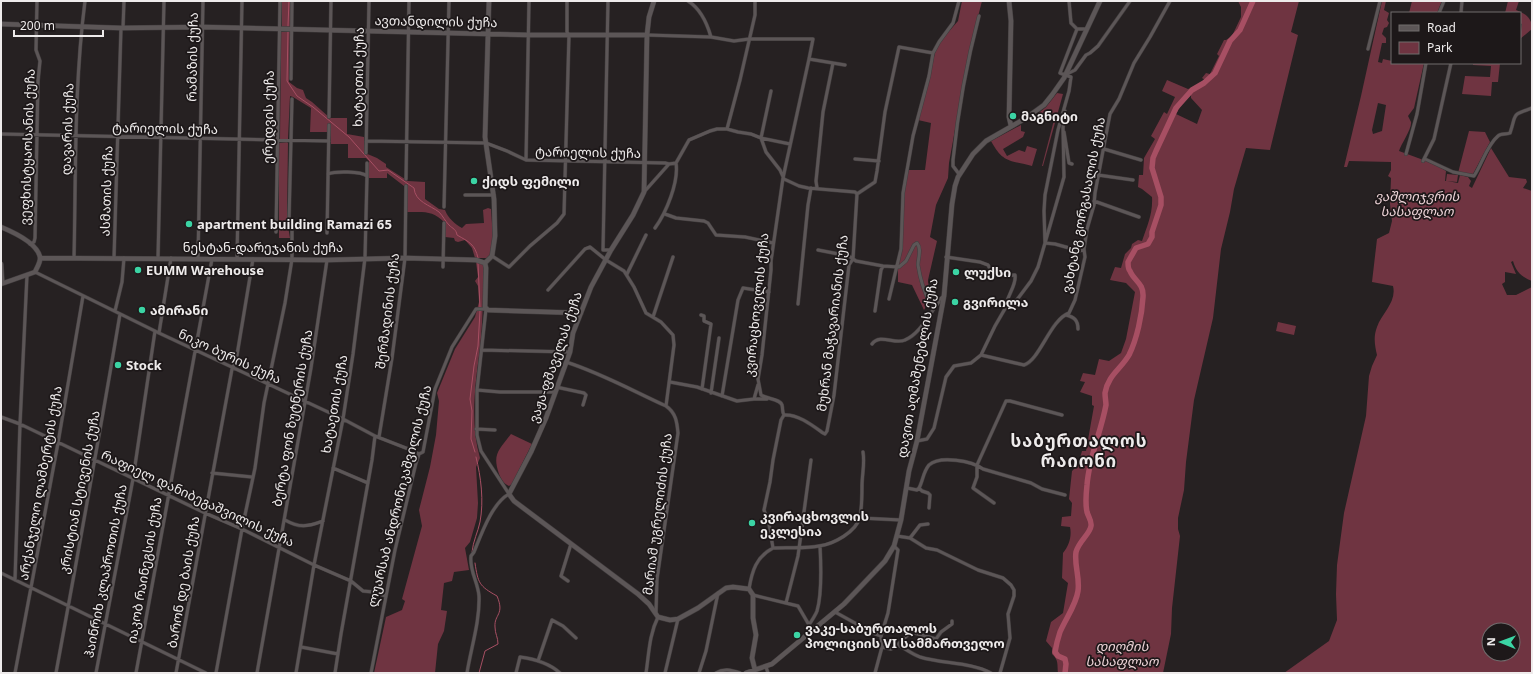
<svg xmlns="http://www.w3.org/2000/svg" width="1533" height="674" viewBox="0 0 1533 674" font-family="Georgia,'Noto Sans Georgian',serif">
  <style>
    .green { fill: #6f3441; fill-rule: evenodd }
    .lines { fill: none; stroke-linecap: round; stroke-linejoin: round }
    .stream { stroke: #a74f63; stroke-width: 1 }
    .river { stroke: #a74f63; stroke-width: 5.5 }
    .street-casing { stroke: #403c3d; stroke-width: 4 }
    .secondary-casing { stroke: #403c3d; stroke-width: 5.5 }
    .street { stroke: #5c5657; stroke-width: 3 }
    .secondary { stroke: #5c5657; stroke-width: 4.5 }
    .poi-dot { fill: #3bd4a4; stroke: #1d1819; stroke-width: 1.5 }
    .labels { text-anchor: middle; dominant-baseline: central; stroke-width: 3.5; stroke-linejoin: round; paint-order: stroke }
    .street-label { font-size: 13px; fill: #eeebeb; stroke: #1d1819 }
    .poi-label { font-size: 13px; font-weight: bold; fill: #eeebeb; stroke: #1d1819; text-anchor: start }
    .park-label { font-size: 13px; font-style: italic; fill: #eed4d8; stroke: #1d1819 }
    .district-label { font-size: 17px; font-weight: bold; letter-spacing: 1px; fill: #eeebeb; stroke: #1d1819 }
  </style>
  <rect width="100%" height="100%" fill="#262122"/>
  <!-- green -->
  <path class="green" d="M282 1H290V27H282Z
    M962 1H982L969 52 949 163 948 178 936 205 930 237 937 241 928 280 930 300 924 310 912 285 898 282V264L901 252 903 193 908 170H925L931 123 918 120 937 45 958 21Z
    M1238 1H1299L1291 32 1298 35 1270 150 1246 148 1234 189 1230 212 1221 249 1213 318 1194 400 1186 462 1184 490 1178 518V529L1180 536 1172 608 1171 634 1163 673H1058C1057 665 1059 660 1052 654V648L1046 641 1051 622 1063 613 1068 583 1062 578 1063 553C1069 546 1072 536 1070 527L1061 526 1062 517 1071 516 1072 503 1069 499 1072 471 1078 465 1082 451H1086L1094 406 1092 405V396L1080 392 1085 382 1080 381 1083 373 1095 375 1099 359 1109 361 1121 353 1126 339 1135 292 1126 283 1110 280 1115 267 1121 268 1125 254 1131 248 1132 244 1138 240 1142 241C1147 226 1153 214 1152 197L1142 189 1138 187 1139 175H1143L1144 158 1155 139 1151 136 1164 112 1167 114 1175 97 1162 91 1167 80 1188 89 1200 85 1205 80 1202 78 1206 73 1210 74 1219 56 1217 54 1224 40H1226L1232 36 1241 17V7ZM1191 95V98L1202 110 1197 124 1176 114 1182 104Z
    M1382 1H1386L1384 10 1389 13 1387 20 1389 23 1387 27 1384 28 1382 34 1386 38V43H1382L1378 62 1382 63 1383 59 1392 61V63H1424L1414 108 1408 116C1409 118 1410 120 1411 122 1412 129 1401 144 1399 151L1437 165 1446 171 1445 181H1446L1447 174 1458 175 1457 182 1447 181 1458 183 1460 175 1468 177 1471 181 1469 186 1472 188 1491 148 1509 177 1526 179 1527 182 1523 188 1532 191V281C1522 277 1516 272 1513 261L1511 262 1516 274 1505 272V282L1502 284 1507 295H1516L1532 287V673H1284L1329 641 1337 620 1336 594 1337 565 1344 513 1366 416 1369 376 1372 366 1377 355C1375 346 1373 337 1377 327 1382 313 1397 302 1393 286L1372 282 1377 239 1389 233 1392 221 1390 204 1391 178 1388 176 1391 170V162L1349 161 1347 167H1344L1361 96ZM1378 103 1386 105 1382 131 1373 134 1372 130ZM1489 630H1513V654H1489Z
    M1412 1H1442L1437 13H1409Z
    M1508 1H1519L1516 10C1526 14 1532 18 1532 29L1520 39 1522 24 1520 23V13H1505Z
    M281 32H290L289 82 297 88 303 90 306 98 312 102 330 118H347V134L364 137 365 153 377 158 386 164V167L408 181 425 182V199L439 209 445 210C448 218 455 224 462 228L466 224 484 223 483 210 488 208 491 209 493 237 490 256 487 258H475L472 248 465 240 458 242 455 241 454 238 445 237V223C433 210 424 212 407 212V187L404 186 387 173V178H369V161L366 158H348V144H331L330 128H327V132H310L311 108 293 97 290 96 288 139H280Z
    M1473 63H1500L1498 82H1492L1491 96 1462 94 1465 76 1490 77 1491 66 1473 65Z
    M1057 93 1063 94 1043 166H1042L1054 120 1041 117 1032 122 1031 119 1046 107Z
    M1021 125V131L1025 132 1023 137 1003 149 1007 156 1019 150 1025 152 1027 146 1037 149 1032 166C1009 160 1003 163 991 141Z
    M1469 131 1485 132 1490 142 1473 174 1458 173Z
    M287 142 288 143 287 220 290 238H279V143Z
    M476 262 482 264 484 266C483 294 483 321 480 349 475 385 470 423 480 458L476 467 478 503 477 518 470 542 465 548 469 570 454 572 452 581 444 583 441 610 447 611 444 631 438 644 435 673H374L386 617 402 610 405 601 402 599 422 526 419 510 430 467 436 435 439 401 437 393 455 349 475 317 479 302 478 286 475 281 478 277Z
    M1278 322 1296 326 1294 335 1276 331Z
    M511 434 532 444 512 484 509 486C504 484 501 479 499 474 492 454 499 450 511 434Z"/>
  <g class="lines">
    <!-- stream -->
    <path class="stream" d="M288 26 289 1
      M288 32 287 81 297 96 313 107 349 137 379 171 388 170 414 188C415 202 430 205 439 212 443 216 445 221 449 225 453 229 456 229 457 235 469 242 475 244 478 258
      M478 263 480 308
      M475 452 471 439 472 411 470 399 474 366 478 346 480 311
      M472 552C473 541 478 532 480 522 484 501 481 477 476 457
      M475 563C478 583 479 586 497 596 505 615 494 614 495 627 495 634 498 637 498 644L485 651 479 673"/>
    <!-- river -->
    <path class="river" d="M1065 673 1066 664 1065 659 1058 656 1055 652C1056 646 1058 638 1060 632 1066 618 1076 605 1078 591 1080 577 1074 565 1076 552 1079 541 1090 534 1091 526 1092 521 1088 516 1087 512 1085 503 1086 494 1087 485 1089 457 1101 432 1106 405 1106 402 1105 397 1105 393 1108 375 1121 369 1129 355 1137 339 1142 315 1143 297 1144 283 1134 281 1130 271 1128 269 1128 265 1128 262L1136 248 1148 244 1152 237V232L1161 205V197L1152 168 1153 158 1156 151 1176 108 1192 90 1204 83 1215 73 1230 41 1240 30 1253 1"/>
    <!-- street casing -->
    <g class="street-casing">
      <path id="street" d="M608 1 603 250H611
        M688 1C701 9 707 23 711 37
        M1069 1 1071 23 1077 29H1087
        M1439 13 1444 1
        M1461 13 1462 1
        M123 28 124 1
        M647 35 711 37 734 41 749 39H813L809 59 845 65
        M1368 49 1380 1
        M1067 74 1075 70 1086 55 1090 53 1098 46 1130 1
        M291 79 292 1
        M771 91 761 138 790 144
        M1065 111 1063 128 1064 177 1045 243 1055 244 1080 251 1084 249
        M329 117 331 1
        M727 129 740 80 755 15V1
        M1064 132 1069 163 1072 164
        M1 134 329 141
        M366 141 486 143 507 151 526 160 665 163 669 164
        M1104 149 1141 160
        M366 153 369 1
        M1406 154 1417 114 1426 63
        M855 159 879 161
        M1425 159 1453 172 1474 176C1482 164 1487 145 1498 136 1501 133 1506 135 1510 133 1517 113 1510 116 1532 108
        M526 160 529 1
        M1423 161 1434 139 1451 63
        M959 174 953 166V160C958 111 966 65 979 16
        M1098 175 1133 180
        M367 176V163
        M406 179 409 1
        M817 188 816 181 823 112 833 63
        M644 192 669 164 676 163 689 140 710 131 717 129H727L738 132 751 134 761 138 766 152 780 170 784 179 799 186 808 188 855 192 857 194
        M857 194 875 182 877 171 885 112 899 47 933 53
        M465 195H494
        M1094 201 1139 217
        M444 207 449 1
        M665 214 676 218 704 221 708 223 716 235 745 237 773 243
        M655 228C666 213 679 182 676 163
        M276 232 280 1
        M327 233 329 125
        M30 244 34 242 35 238 38 81 40 61 36 50 37 1
        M818 250 849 256 856 261 883 266 899 267 906 261 914 245 917 243C922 249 918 258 918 265 920 278 924 292 930 303L934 304 944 296
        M492 256 509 267 530 246 557 223 564 214 569 35 567 32V1
        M946 257 980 262 988 265C994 278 1002 275 1015 275 1017 285 1006 297 1006 307
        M74 258C76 172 74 86 85 1
        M114 258 121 28
        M158 258 164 1
        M198 258 203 1
        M237 259 242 1
        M443 267 444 223
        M35 272 159 333 343 419 375 436 411 450 419 454
        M627 274 646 235
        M548 290 585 249 590 247 606 260 624 271 634 287 646 313 661 322 673 335 674 345 666 406C676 413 677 422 678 433L657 579 656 612
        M889 299 901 249 903 193 913 136 929 76 933 53 939 42 953 23 959 1
        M798 304 808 205 811 188
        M115 311 122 282 124 258
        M875 311 881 270 883 266
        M701 315 704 316V321L711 324 702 389
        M1066 315C1074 317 1078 320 1078 329
        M653 317 673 257
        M159 333 171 258
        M872 344C880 333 895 345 905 340 920 334 929 314 939 302
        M482 350 570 352
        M981 355 1024 365C1040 360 1050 320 1069 313L1075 300 1085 257 1084 249 1087 229 1094 205 1095 193 1110 114 1119 99 1134 63 1150 37 1170 1
        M566 362C601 373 633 391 666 406
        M670 382 697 387 737 401 754 399H767
        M556 387 584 393 586 395 583 405
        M477 390 500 392H555
        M711 393 719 338
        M722 396 738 300 743 288 769 292
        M754 399 758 385
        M784 415C782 412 783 409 782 405 780 399 767 399 761 395L758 379 762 355 771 270V261L783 178 809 59
        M784 415C798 414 812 425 823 433L825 434 827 431 834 395 849 265 853 259 857 194
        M1 417 20 424 205 513 242 529 314 565 351 581 363 591 373 592 386 596
        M476 429 495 430
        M379 437 392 358 405 258 406 186
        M917 441 927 439 934 428 946 377 954 366 971 363 981 355 995 326 1006 307 1013 305 1031 281 1038 267 1045 243 1044 211 1045 195 1058 130 1069 91 1071 77 1060 73 1077 29
        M333 468 368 483
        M212 473 252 477
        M907 488 917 490 919 488C923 481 923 472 929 465 940 455 972 461 983 469L1031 483 1042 489 1065 495
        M919 488 922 491 928 493 930 495 929 508
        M994 503 973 488 977 477V465L1006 401H1010L1062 415
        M860 518 901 520
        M285 520C299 528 307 527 323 521
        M897 536 910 538 926 548 937 550 978 570 1003 578 1011 585 1014 590V596L1008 614 1010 638 1000 673
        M910 538 920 525 928 524
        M773 548 769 524 764 510 770 482 773 460 781 420 784 415
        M1 573 206 673
        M15 580 20 424 27 275
        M568 581 561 576 571 544
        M749 589C752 571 756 557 773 548 788 547 805 549 819 546 834 544 856 532 860 517 862 506 862 496 862 486 862 474 865 464 863 452
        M753 595 798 606 812 630
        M786 603 798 556 811 460
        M835 612 873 633 881 636
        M809 625C812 620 815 616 817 611 822 594 821 564 820 546
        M898 645C906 649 912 654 920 657 943 664 970 662 991 673
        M301 647 338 654
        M882 647 891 649 895 647 911 632 936 639 941 632 952 624V621
        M538 661 552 620 563 626 576 638
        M766 667 768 673
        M15 673 58 443 83 296
        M56 673C78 553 100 434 120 314
        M96 673 133 479 155 331
        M136 673 212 259
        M176 673 232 369 236 361 253 259
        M216 673 242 529 255 468 264 403 285 303 292 259V230L289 220 292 99
        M257 673 311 368 327 260
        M296 673 314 565 343 419 353 354 365 258 367 176C361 171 335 171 328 174
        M335 673 341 634 372 460 375 436
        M371 673 395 550 416 463 419 454 423 452 435 389 452 347 476 309H486L477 390V435L481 451 509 494C492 503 481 535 474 552L471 556C469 570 478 582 479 596 480 621 471 648 467 673
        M516 673 520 657C535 659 549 663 560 673
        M646 673C649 654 649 635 658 617
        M665 673 678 619
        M699 673 706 651 718 593
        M716 673C724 668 731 670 740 673
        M875 673 882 647 881 636 888 613 898 550 894 546"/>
    </g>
    <!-- secondary casing -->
    <g class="secondary-casing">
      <path id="secondary" d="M654 1 649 17 647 35 644 192 633 215 611 250 591 287 573 333 570 352 546 418 531 452 509 494 514 501 638 594 649 604 658 617 670 620 678 619 698 608 726 588 733 587 749 589 753 595V618L756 635 752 658 755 670
        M1009 1 1011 21 1009 117 1011 126
        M1 24 121 28 202 27 529 35H647
        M1 227C13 232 37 243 40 257 41 262 37 267 35 272L1 284
        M40 258 327 260 405 258 476 260 485 263
        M485 263 492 256 495 236 494 199 485 137 489 1
        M485 263 486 268 485 307 488 310 581 313
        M1 264 2 280 1 283
        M746 673 772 664 844 604 885 561 894 546 901 520 909 471 917 441 939 323 944 296 952 204 955 186 958 177 973 154 986 141 1026 118 1044 105 1052 95 1064 78 1100 1"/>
    </g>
    <!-- street -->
    <use href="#street" class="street"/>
    <!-- secondary -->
    <use href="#secondary" class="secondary"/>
  </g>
  <!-- markers -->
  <g class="poi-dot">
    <circle cx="1013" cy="116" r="4"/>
    <circle cx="474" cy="181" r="4"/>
    <circle cx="189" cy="224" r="4"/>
    <circle cx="138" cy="270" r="4"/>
    <circle cx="956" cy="272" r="4"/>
    <circle cx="955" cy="302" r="4"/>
    <circle cx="142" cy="310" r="4"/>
    <circle cx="118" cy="365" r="4"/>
    <circle cx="752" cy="523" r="4"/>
    <circle cx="797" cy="635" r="4"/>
  </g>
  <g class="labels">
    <!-- street labels -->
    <g class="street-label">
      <text transform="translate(436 21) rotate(1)">ავთანდილის ქუჩა</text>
      <text transform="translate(192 57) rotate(-89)">რამაზის ქუჩა</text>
      <text transform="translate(358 77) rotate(-89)">ხატაეთის ქუჩა</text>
      <text transform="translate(268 117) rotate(-89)">ერედვის ქუჩა</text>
      <text transform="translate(165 128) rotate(1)">ტარიელის ქუჩა</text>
      <text transform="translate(67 129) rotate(-88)">დავარის ქუჩა</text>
      <text transform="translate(27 147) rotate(-88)">ვეფხისტყაოსანის ქუჩა</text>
      <text transform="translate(588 152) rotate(1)">ტარიელის ქუჩა</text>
      <text transform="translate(106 191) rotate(-88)">ასმათის ქუჩა</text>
      <text transform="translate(1083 205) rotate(-79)">ვახტანგ გორგასალის ქუჩა</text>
      <text x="263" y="247">ნესტან-დარეჯანის ქუჩა</text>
      <text transform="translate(756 305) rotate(-84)">კვირაცხოველის ქუჩა</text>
      <text transform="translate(387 311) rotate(-83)">შერმადინის ქუჩა</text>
      <text transform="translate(832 323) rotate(-83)">მუხრან მაჭავარიანის ქუჩა</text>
      <text transform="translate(230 356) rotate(25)">ნიკო ბურის ქუჩა</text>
      <text transform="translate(555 357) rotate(-71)">ვაჟა-ფშაველას ქუჩა</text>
      <text transform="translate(917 368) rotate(-80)">დავით აღმაშენებლის ქუჩა</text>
      <text transform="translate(334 404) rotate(-80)">ხატაეთის ქუჩა</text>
      <text transform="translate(292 418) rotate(-80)">ბერტა ფონ ზუტნერის ქუჩა</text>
      <text transform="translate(40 483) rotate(-80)">არქანჯელო ლამბერტის ქუჩა</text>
      <text transform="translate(79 492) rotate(-79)">კრისტიან სტივენის ქუჩა</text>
      <text transform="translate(399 496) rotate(-76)">ლუარსაბ ანდრონიკაშვილის ქუჩა</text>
      <text transform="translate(198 498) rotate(25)">რაფიელ დანიბეგაშვილის ქუჩა</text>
      <text transform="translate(657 514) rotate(-83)">მარიამ უგრელიძის ქუჩა</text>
      <text transform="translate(144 570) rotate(-80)">იაკობ რაინეგსის ქუჩა</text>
      <text transform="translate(105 571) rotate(-79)">ჰაინრიხ კლაპროთის ქუჩა</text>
      <text transform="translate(183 582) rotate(-80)">ბარონ დე ბაის ქუჩა</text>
    </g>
    <!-- poi labels -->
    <g class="poi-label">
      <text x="1021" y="116">მაგნიტი</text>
      <text x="482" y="181">ქიდს ფემილი</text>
      <text x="197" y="224">apartment building Ramazi 65</text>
      <text x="146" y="270">EUMM Warehouse</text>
      <text x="964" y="272">ლუქსი</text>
      <text x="963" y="302">გვირილა</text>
      <text x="150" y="310">ამირანი</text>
      <text x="126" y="365">Stock</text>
      <text x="760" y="516">კვირაცხოვლის<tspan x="760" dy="15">ეკლესია</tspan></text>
      <text x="805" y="628">ვაკე-საბურთალოს<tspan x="805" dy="15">პოლიციის VI სამმართველო</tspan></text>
    </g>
    <!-- park labels -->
    <g class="park-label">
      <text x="1417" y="196">ვაშლიჯვრის<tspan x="1417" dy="15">სასაფლაო</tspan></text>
      <text x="1122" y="646">დიღმის<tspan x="1122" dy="15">სასაფლაო</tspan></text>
    </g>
    <!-- district labels -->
    <g class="district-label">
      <text x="1079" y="440">საბურთალოს<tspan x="1079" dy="20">რაიონი</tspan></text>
    </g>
  </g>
  <!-- border -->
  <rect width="1533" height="674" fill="none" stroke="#eeebeb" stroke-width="4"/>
  <!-- legend -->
  <rect x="1391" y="12" width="130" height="52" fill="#1d1819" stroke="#716c6d"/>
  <rect x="1399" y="25" width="20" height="6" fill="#5c5657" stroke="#716c6d"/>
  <text x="1427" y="32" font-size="12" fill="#eeebeb">Road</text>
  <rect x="1399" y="42" width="20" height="12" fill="#6f3441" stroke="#716c6d"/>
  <text x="1427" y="52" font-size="12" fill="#eeebeb">Park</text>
  <!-- north arrow -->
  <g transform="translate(1501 642) rotate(271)"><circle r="19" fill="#1d1819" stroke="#716c6d"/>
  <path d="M0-3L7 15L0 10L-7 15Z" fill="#3bd4a4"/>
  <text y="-6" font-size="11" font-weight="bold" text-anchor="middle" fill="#eeebeb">N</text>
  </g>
  <!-- scale -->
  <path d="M14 30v6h89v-6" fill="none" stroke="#eeebeb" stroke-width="2"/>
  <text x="20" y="30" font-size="12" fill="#eeebeb" stroke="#1d1819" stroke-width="3" paint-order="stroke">200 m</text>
</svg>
